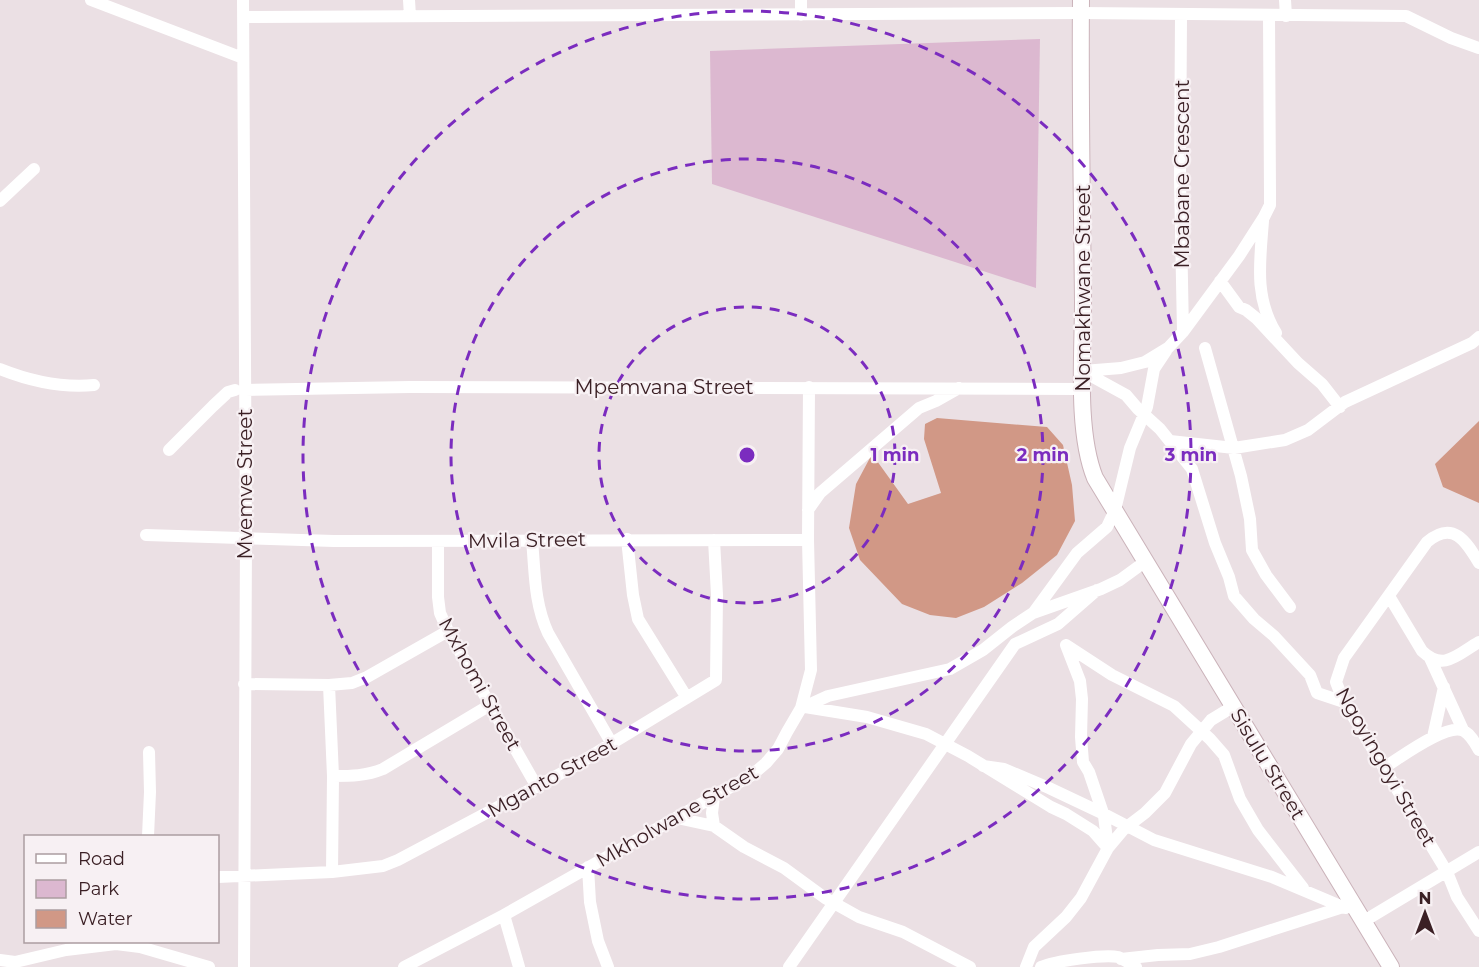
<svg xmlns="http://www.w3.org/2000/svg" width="1479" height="967" viewBox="0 0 1479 967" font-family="Montserrat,sans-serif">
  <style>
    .green { fill: #dcb8d0 }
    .water { fill: #d19886 }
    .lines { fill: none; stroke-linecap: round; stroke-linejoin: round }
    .secondary-casing { stroke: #cbb3ba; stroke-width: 18 }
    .street { stroke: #fff; stroke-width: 12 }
    .secondary { stroke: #fff; stroke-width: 16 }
    .ring { fill: none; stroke: #7b2cbf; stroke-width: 3; stroke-dasharray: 10 8 }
    .labels { text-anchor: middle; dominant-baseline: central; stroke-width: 4.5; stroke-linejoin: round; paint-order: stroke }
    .street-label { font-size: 20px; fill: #3b2025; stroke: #f7f0f3 }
    .centre { fill: #7b2cbf; stroke: #f7f0f3; stroke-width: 3 }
    .ring-label { font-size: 18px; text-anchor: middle; font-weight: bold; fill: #7b2cbf; stroke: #f7f0f3; stroke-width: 4.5; stroke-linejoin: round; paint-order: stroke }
  </style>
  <rect width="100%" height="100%" fill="#ebe0e4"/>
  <!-- green -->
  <path class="green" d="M1040 39 1036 288 712 184 710 51Z"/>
  <!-- water -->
  <path class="water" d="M937 418 1047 427 1063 445 1072 485 1075 521 1057 555 1022 583 984 607 956 618 930 615 902 604 860 560 849 528 856 484 872 454 908 504 941 493 924 439 925 424Z
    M1479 421V503L1443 487 1435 464Z"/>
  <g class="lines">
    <!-- secondary casing -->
    <g class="secondary-casing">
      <path id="secondary" d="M1081 0C1080 101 1082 201 1083 302 1083 354 1076 431 1095 478L1391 967"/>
    </g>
    <!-- street -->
    <path class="street" d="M91 0 243 58
      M243 0 246 539 244 967
      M409 0 410 16
      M801 0V15
      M1285 0 1286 16
      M1181 16 1180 180 1183 332
      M243 17 1081 13 1406 16 1451 38 1479 48
      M0 201 34 169
      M1263 221C1260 261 1254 297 1276 333
      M1220 281 1239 307 1246 310 1256 318 1298 363 1322 384 1340 407
      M1205 348 1241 476 1250 519 1252 550 1266 575 1290 607
      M0 369C30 381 62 388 94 385
      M1083 371 1121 368 1145 362 1168 348 1183 332 1239 256 1264 217 1270 205V195L1269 16
      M1084 372 1126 395 1138 409 1160 429 1192 469 1215 543 1229 577 1234 596 1254 619 1274 636 1310 675 1317 693 1344 702
      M245 390 410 387 1083 389
      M1170 441 1234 448 1285 440 1308 430 1345 402 1472 343 1479 337
      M169 450 213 406 228 392 235 390
      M808 510 820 493 919 408 936 401 959 388
      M146 535 334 541 808 540
      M627 539 633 595 638 619 687 698
      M532 540C535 572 534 603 548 633L612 744
      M438 541V597L440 613 448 631 537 787
      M1479 563C1466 541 1453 520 1427 542L1344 658 1336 682 1343 700 1447 872 1457 897 1479 931
      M1389 596 1422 651C1444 672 1458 654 1479 642
      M1034 612 1077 553 1107 527 1115 510 1130 448 1147 407 1154 369 1166 351
      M1066 645 1112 675 1174 706 1210 739 1224 755 1240 799 1258 830 1303 888
      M1066 645 1080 681 1082 699 1081 737 1083 762 1089 772 1104 816 1108 847
      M1430 658 1463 730
      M244 684 329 685 352 683 367 677 448 631
      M329 685 333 776 332 872
      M804 707 828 696 950 669 983 650 1012 627 1033 613 1101 589 1120 580 1146 561
      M805 707 867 717 926 734 968 756 1051 807 1066 814 1093 831 1108 848
      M1433 737 1444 687
      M983 766 1004 769 1049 788 1104 814 1154 840 1272 877 1343 907
      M1385 767C1400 758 1447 722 1464 731 1471 735 1475 743 1479 750
      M333 776C351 776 366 776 383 769L490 705
      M677 818 714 826 744 847 784 868 825 898 859 917 903 932 970 967
      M714 826 712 813 714 797
      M148 836 150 792 149 752
      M588 867 590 902 598 941 608 967
      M218 877 332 872 383 866 398 860 573 767 716 680 717 595 714 540
      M504 915 519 967
      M1364 921 1479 852
      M1121 959 1158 955 1190 954 1219 947 1343 907 1346 908
      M0 960 15 962 66 950 116 944 140 947 209 967
      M404 967 504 915 752 775 766 763 778 749 787 732 801 708 811 670 808 540 809 387
      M789 967 1015 644 1058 624 1097 590
      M1026 967 1034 947 1066 917 1081 898 1108 848 1124 829 1145 813 1165 793 1191 744 1211 720 1234 706
      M1041 967C1054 961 1105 954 1118 957 1124 959 1130 964 1136 967"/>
    <!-- secondary -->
    <use href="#secondary" class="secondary"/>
  </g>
  <!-- distance rings -->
  <g class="ring">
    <circle cx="747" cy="455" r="148"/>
    <circle cx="747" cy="455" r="296"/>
    <circle cx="747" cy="455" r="444"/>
  </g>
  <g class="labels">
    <!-- street labels -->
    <g class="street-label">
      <text transform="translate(1182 174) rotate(-90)">Mbabane Crescent</text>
      <text transform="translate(1083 288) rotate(-90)">Nomakhwane Street</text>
      <text x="664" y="387">Mpemvana Street</text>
      <text transform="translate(245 484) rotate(-90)">Mvemve Street</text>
      <text transform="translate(527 540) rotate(-1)">Mvila Street</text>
      <text transform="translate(480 684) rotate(61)">Mxhomi Street</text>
      <text transform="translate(1268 764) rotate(59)">Sisulu Street</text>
      <text transform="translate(1386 767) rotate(60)">Ngoyingoyi Street</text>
      <text transform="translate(552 777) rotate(-29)">Mganto Street</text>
      <text transform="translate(677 816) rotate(-30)">Mkholwane Street</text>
    </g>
  </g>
  <circle cx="747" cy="455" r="9" class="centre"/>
  <g class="ring-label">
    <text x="895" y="461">1 min</text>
    <text x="1043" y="461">2 min</text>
    <text x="1191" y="461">3 min</text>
  </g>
  <!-- legend -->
  <rect x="24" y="835" width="195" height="108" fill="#f7f0f3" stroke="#ac9da1" stroke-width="1.5"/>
  <rect x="36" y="854" width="30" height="9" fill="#ffffff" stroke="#ac9da1" stroke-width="1.5"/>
  <text x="78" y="865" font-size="18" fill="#3b2025">Road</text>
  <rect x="36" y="880" width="30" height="18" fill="#dcb8d0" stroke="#ac9da1" stroke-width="1.5"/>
  <text x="78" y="895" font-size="18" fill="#3b2025">Park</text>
  <rect x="36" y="910" width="30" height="18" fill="#d19886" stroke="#ac9da1" stroke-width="1.5"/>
  <text x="78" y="925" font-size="18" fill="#3b2025">Water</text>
  <!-- north arrow -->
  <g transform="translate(1425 913)" stroke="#f7f0f3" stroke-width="4.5" paint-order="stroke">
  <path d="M0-4.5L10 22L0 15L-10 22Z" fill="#3b2025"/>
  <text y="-9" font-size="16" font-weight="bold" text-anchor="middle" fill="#3b2025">N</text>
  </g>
</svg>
